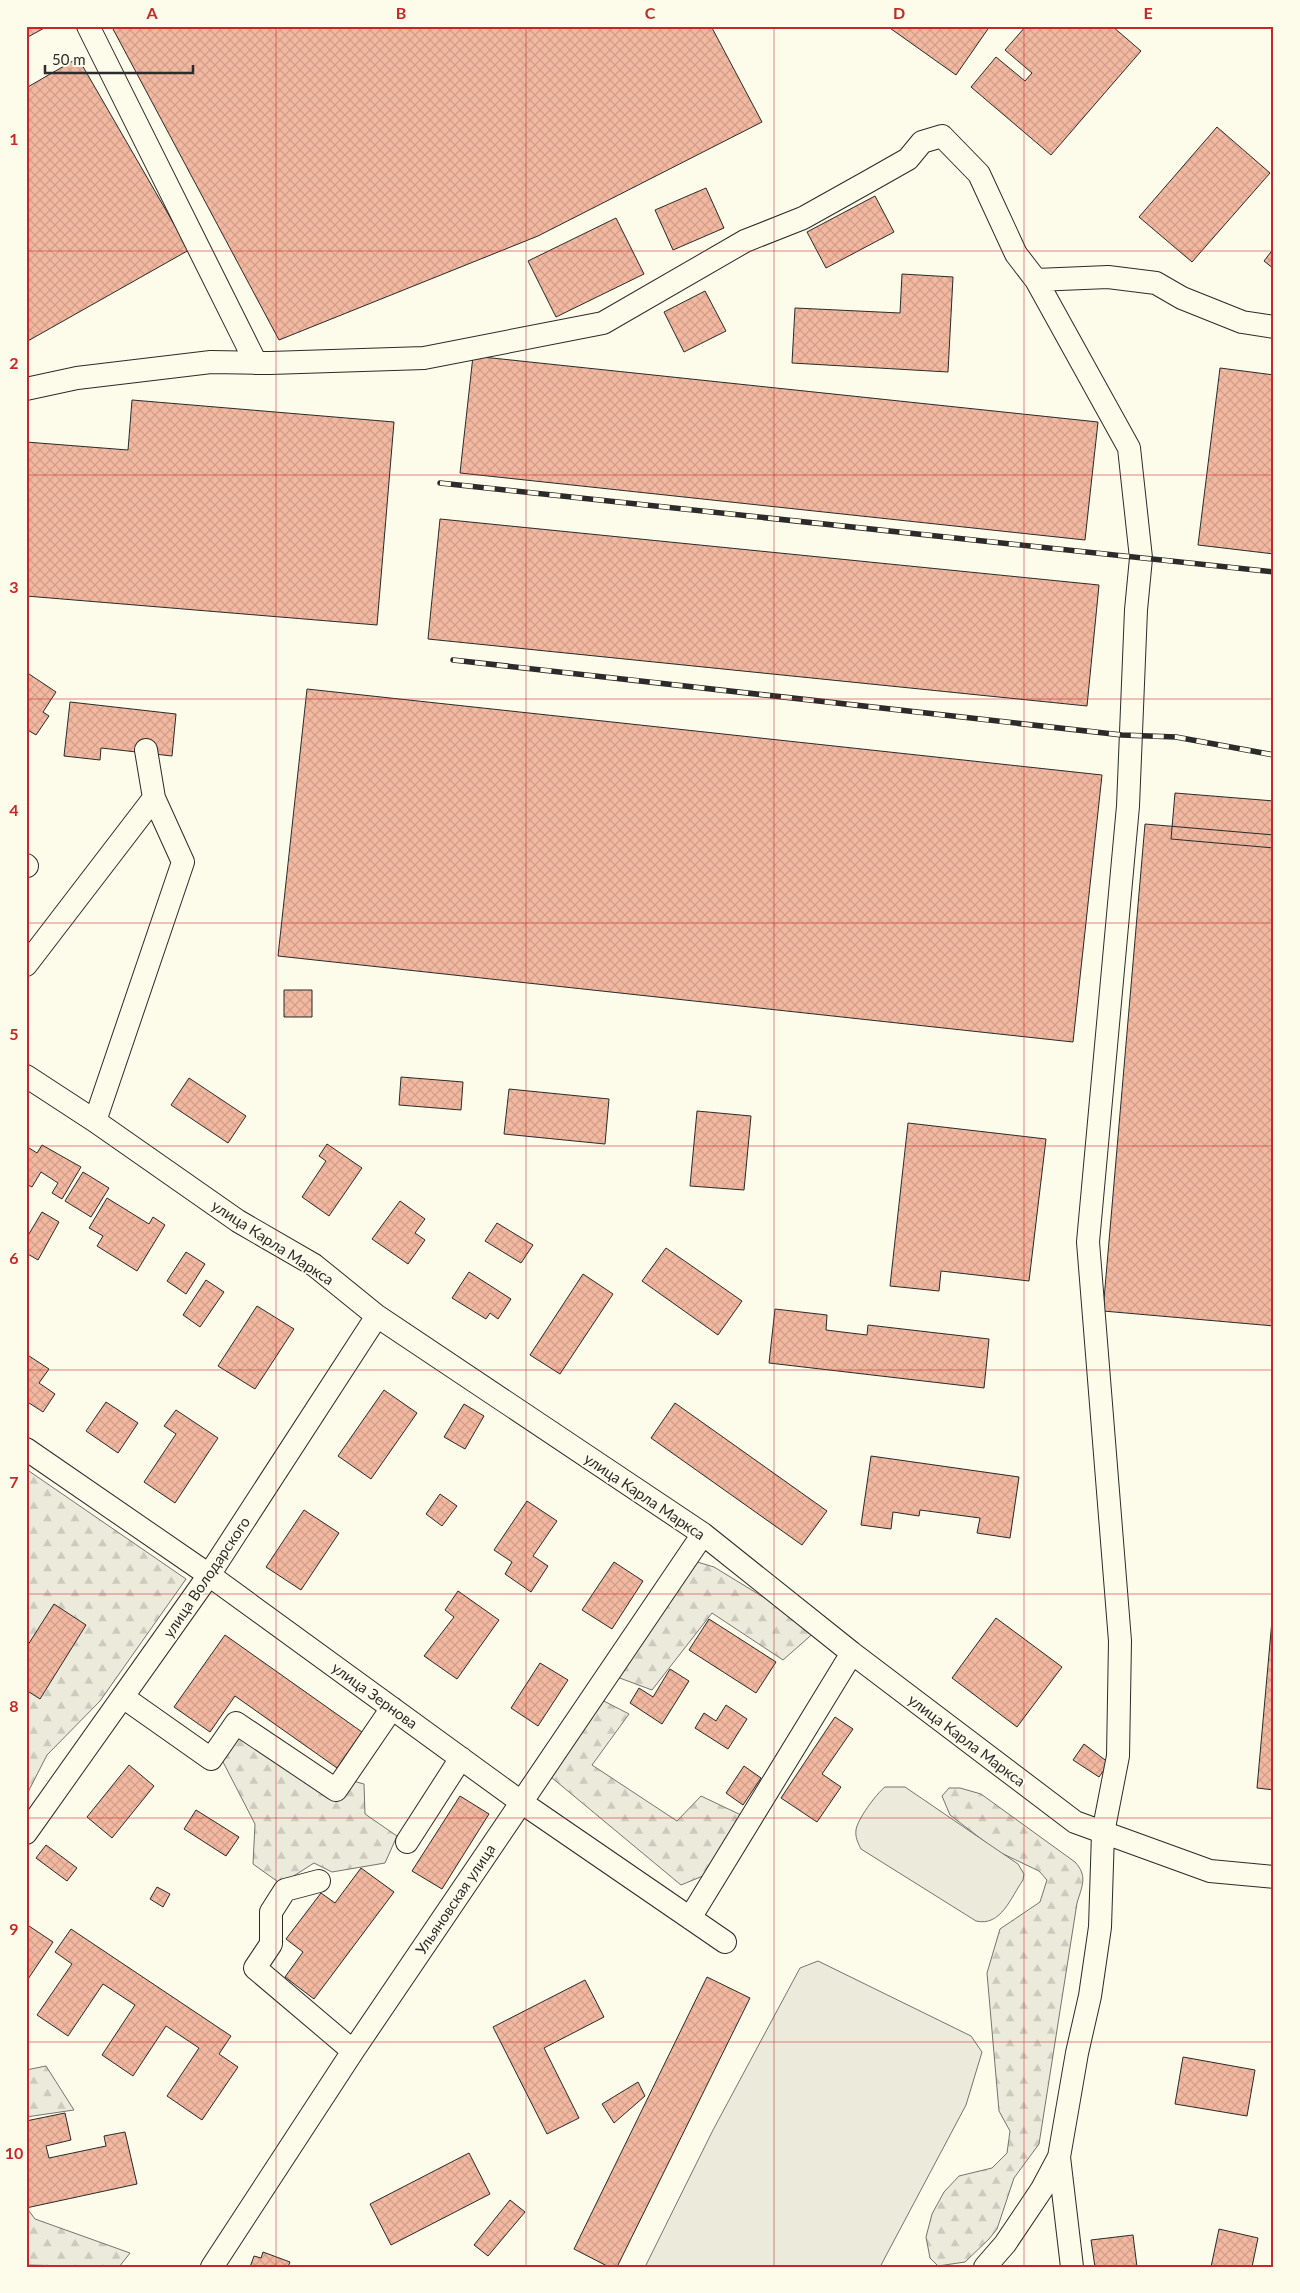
<svg xmlns="http://www.w3.org/2000/svg" width="1300" height="2293" viewBox="0 0 1300 2293" font-family="Lato,sans-serif">
  <style>
    .forest { fill: url(#forest-firs); stroke: #74746e }
    .garden { fill: #ecebdb; stroke: #74746e }
    .building { fill: url(#building-cross-hatch); stroke: #2b2b2b }
    .lines { fill: none; stroke-linecap: round; stroke-linejoin: round }
    .minor-casing { stroke: #2b2b2b; stroke-width: 24 }
    .minor { stroke: #fdfbea; stroke-width: 22 }
    .rail-casing { stroke: #2b2b2b; stroke-width: 5.5 }
    .rail { stroke: #fdfbea; stroke-width: 4; stroke-dasharray: 11; stroke-linecap: butt }
    .grid { fill: none; stroke: #c62828; stroke-width: 1; stroke-opacity: 0.55 }
    .labels { text-anchor: middle; dominant-baseline: central; stroke-width: 4; stroke-linejoin: round; paint-order: stroke }
    .street-label { font-size: 15px; fill: #2b2b2b; stroke: #fdfbea }
    .neatline { fill: none; stroke: #c62828; stroke-width: 2 }
    .grid-label { font-size: 16px; text-anchor: middle; font-weight: bold; fill: #c62828 }
  </style>
  <defs>
    <pattern id="forest-firs" width="22" height="20" patternUnits="userSpaceOnUse" patternTransform="scale(1.25)"><rect width="22" height="20" fill="#ecebdb"/><path d="M5 1l3.5 6h-7zM16 11l3.5 6h-7z" fill="#cbcabc"/></pattern>
    <pattern id="building-cross-hatch" width="8" height="8" patternUnits="userSpaceOnUse" patternTransform="scale(1.25)"><rect width="8" height="8" fill="#f2b8a0"/><path d="M0 0l8 8M0 8l8-8" fill="none" stroke="#d09e8a"/></pattern>
  </defs>
  <rect width="100%" height="100%" fill="#fdfbea"/>
  <!-- forest -->
  <path class="forest" d="M26 1469 186 1579 100 1701 47 1755 26 1796Z
    M694 1561 714 1567 817 1630 783 1660 712 1613 652 1690 617 1677Z
    M598 1698 629 1714 592 1765 677 1821 701 1796 741 1815 710 1873 681 1885 551 1777Z
    M239 1732 327 1798 353 1781 364 1784 365 1814 397 1836 385 1863 332 1872 314 1863 281 1884 253 1864 255 1824 222 1760Z
    M949 1788H960L981 1794 1075 1862C1088 1876 1082 1886 1077 1903L1039 2144 1014 2178 997 2229 989 2239 965 2262 938 2266 930 2258 926 2237 932 2214 944 2192 959 2176 992 2168 1007 2153 1010 2131 999 2111 987 1973 1000 1929 1040 1902 1047 1880 1039 1871 997 1851 950 1815 942 1796Z
    M46 2066 74 2110 26 2117V2070Z
    M26 2207 35 2219 130 2253 119 2267 26 2265Z"/>
  <!-- garden -->
  <path class="garden" d="M885 1787H905L1018 1864 1024 1874 1023 1880C1011 1897 1001 1927 976 1921L861 1849C858 1843 855 1837 856 1830 857 1820 876 1794 885 1787Z
    M818 1961 971 2036 982 2052 966 2105 880 2267H645L713 2130 800 1968Z"/>
  <!-- building -->
  <path class="building" d="M26 26H48L26 38Z
    M118 26H711L762 122 538 236 279 340 113 29Z
    M887 26H990L956 75Z
    M1026 26H1112L1141 51 1051 155 971 87 996 57 1025 81 1032 73 1005 50Z
    M78 58 189 250 26 342V88Z
    M1217 127 1270 173 1192 262 1139 217Z
    M706 188 724 228 673 250 655 210Z
    M875 196 894 232 826 268 807 232Z
    M616 218 644 274 556 317 528 261Z
    M1274 248V269L1264 261Z
    M902 274 953 277 948 372 792 363 795 308 900 313Z
    M705 291 726 331 684 352 664 312Z
    M473 356 1098 422 1085 540 460 473Z
    M1220 368 1274 375V554L1198 545Z
    M132 400 394 422 377 625 26 596V442L128 450Z
    M440 519 1099 585 1087 706 428 639Z
    M26 672 56 692 43 712 49 716 36 735 26 729Z
    M307 689 1102 775 1073 1042 278 956Z
    M70 702 176 714 172 756 101 748 100 760 64 756Z
    M1175 793 1274 801V848L1171 839Z
    M1145 824 1274 835V1326L1103 1311Z
    M284 990H312V1017H284Z
    M401 1077 463 1082 461 1110 399 1105Z
    M189 1078 246 1116 228 1143 171 1105Z
    M509 1089 609 1099 605 1144 504 1134Z
    M697 1111 751 1116 744 1190 690 1186Z
    M908 1123 1046 1139 1029 1281 941 1271 939 1291 890 1286Z
    M327 1144 362 1168 329 1216 302 1197 326 1161 319 1156Z
    M42 1145 81 1167 62 1199 52 1193 58 1183 41 1172 32 1187 26 1184V1146L37 1153Z
    M83 1172 109 1188 91 1217 65 1201Z
    M107 1198 149 1224 153 1217 165 1225 137 1271 97 1246 103 1236 89 1228Z
    M400 1201 425 1219 415 1233 425 1240 408 1264 372 1239Z
    M42 1212 59 1222 38 1260 26 1253V1239Z
    M497 1223 533 1245 521 1263 485 1241Z
    M666 1248 742 1301 718 1335 642 1281Z
    M186 1252 205 1264 186 1294 167 1281Z
    M469 1272 511 1299 498 1319 490 1313 486 1319 452 1298Z
    M583 1274 613 1294 560 1374 530 1355Z
    M206 1280 224 1292 200 1327 183 1315Z
    M257 1306 294 1329 255 1389 218 1366Z
    M775 1309 827 1315 826 1330 867 1335 868 1325 989 1339 984 1388 769 1363Z
    M26 1354 49 1369 39 1383 55 1394 43 1412 26 1401Z
    M384 1390 417 1413 371 1479 338 1456Z
    M106 1402 138 1423 118 1453 86 1431Z
    M675 1403 827 1511 802 1545 651 1438Z
    M464 1404 484 1416 465 1449 444 1437Z
    M176 1410 218 1438 175 1503 144 1482 176 1434 164 1426Z
    M871 1456 1019 1477 1010 1538 977 1533 980 1518 920 1510 919 1516 893 1512 891 1529 861 1525Z
    M440 1494 457 1506 442 1526 426 1514Z
    M527 1501 557 1521 533 1556 548 1566 531 1592 505 1574 512 1562 494 1550Z
    M304 1510 339 1533 301 1590 266 1567Z
    M614 1562 643 1581 612 1629 582 1610Z
    M458 1591 499 1620 457 1679 424 1656 454 1617 445 1610Z
    M1274 1598V1790L1257 1788Z
    M54 1604 86 1625 40 1699 26 1690V1648Z
    M996 1618 1062 1667 1017 1727 952 1678Z
    M709 1619 776 1662 756 1693 689 1650Z
    M225 1635 362 1732 337 1768 235 1696 210 1732 174 1707Z
    M540 1663 568 1680 538 1726 511 1708Z
    M670 1669 689 1681 662 1724 630 1703 639 1688 653 1697Z
    M726 1705 747 1719 728 1749 695 1728 704 1713 716 1721Z
    M835 1717 853 1729 822 1774 841 1787 817 1822 781 1798Z
    M1084 1744 1109 1763 1099 1777 1073 1760Z
    M129 1765 154 1786 112 1838 87 1817Z
    M744 1766 761 1778 743 1805 726 1793Z
    M460 1796 489 1814 442 1889 412 1871Z
    M196 1810 239 1837 226 1856 184 1829Z
    M46 1845 77 1868 67 1881 36 1858Z
    M361 1868 394 1892 314 1999 285 1977 303 1952 286 1939 321 1893 335 1903Z
    M157 1887 170 1894 163 1907 150 1899Z
    M26 1924 53 1942 26 1982Z
    M71 1929 231 2036 219 2054 238 2067 202 2120 167 2096 199 2048 166 2026 133 2076 102 2055 135 2005 103 1984 68 2036 37 2015 72 1964 55 1952Z
    M707 1977 750 1998 617 2267H609L574 2249Z
    M585 1980 604 2017 544 2048 579 2118 547 2134 493 2027Z
    M1183 2057 1255 2070 1247 2116 1175 2104Z
    M638 2082 645 2096 614 2123 602 2104Z
    M65 2113 71 2140 46 2146 49 2158 106 2146 104 2136 125 2132 137 2184 26 2208V2121Z
    M469 2153 490 2194 391 2245 370 2204Z
    M510 2200 525 2212 488 2256 474 2245Z
    M1219 2229 1258 2238 1252 2267H1211Z
    M1133 2235 1137 2267H1095L1091 2240Z
    M263 2252 290 2262 288 2267H250L254 2256 261 2258Z"/>
  <g class="lines">
    <!-- minor casing -->
    <g class="minor-casing">
      <path id="minor" d="M88 26 256 363
        M26 389 77 378 211 362 270 363 424 358 603 323 745 241 803 218 871 180 908 159 922 142 942 136 979 174 1016 254 1036 280 1108 277 1156 283 1182 298 1242 322 1274 327
        M26 865 27 866
        M26 965 154 798 146 750
        M26 1076 95 1121 238 1221 314 1265 377 1316 703 1534 852 1653 1075 1822 1210 1871 1274 1877
        M95 1121 183 862 154 798
        M26 1449 209 1575 521 1802 725 1942
        M123 1697 211 1759 236 1723 336 1790 392 1708
        M26 1833 209 1575 377 1316
        M407 1842 461 1758
        M319 1881 285 1890 271 1912V1944L255 1968 353 2051
        M690 1918 852 1653
        M1059 2157 1072 2267
        M212 2267 353 2051 703 1534
        M985 2267 1005 2244 1042 2189 1059 2157 1077 2053 1090 1996 1100 1927 1103 1833 1118 1756 1120 1641 1088 1242 1128 806 1136 610 1141 558 1129 448 1036 280"/>
    </g>
    <!-- minor -->
    <use href="#minor" class="minor"/>
    <!-- rail casing -->
    <g class="rail-casing">
      <path id="rail" d="M440 483 1274 572
        M453 660 1122 735 1176 737 1274 755"/>
    </g>
    <!-- rail -->
    <use href="#rail" class="rail"/>
  </g>
  <!-- grid -->
  <path class="grid" d="M276 26V2267M526 26V2267M774 26V2267M1024 26V2267M26 251H1274M26 475H1274M26 699H1274M26 923H1274M26 1146H1274M26 1370H1274M26 1594H1274M26 1818H1274M26 2042H1274"/>
  <g class="labels">
    <!-- street labels -->
    <g class="street-label">
      <text transform="translate(273 1242) rotate(33)">улица Карла Маркса</text>
      <text transform="translate(645 1496) rotate(34)">улица Карла Маркса</text>
      <text transform="translate(206 1577) rotate(-56)">улица Володарского</text>
      <text transform="translate(375 1695) rotate(36)">улица Зернова</text>
      <text transform="translate(967 1740) rotate(37)">улица Карла Маркса</text>
      <text transform="translate(455 1899) rotate(-56)">Ульяновская улица</text>
    </g>
  </g>
  <!-- border -->
  <rect width="1300" height="2293" fill="none" stroke="#fdfbea" stroke-width="55"/>
  <!-- scale -->
  <path d="M45 65v8h148v-8" fill="none" stroke="#2b2b2b" stroke-width="2.5"/>
  <text x="52" y="65" font-size="15" fill="#2b2b2b" stroke="#fdfbea" stroke-width="4" paint-order="stroke">50 m</text>
  <rect x="28" y="28" width="1244" height="2238" class="neatline"/>
  <g class="grid-label">
    <text x="152" y="19">A</text>
    <text x="401" y="19">B</text>
    <text x="650" y="19">C</text>
    <text x="899" y="19">D</text>
    <text x="1148" y="19">E</text>
    <text x="14" y="145">1</text>
    <text x="14" y="369">2</text>
    <text x="14" y="593">3</text>
    <text x="14" y="816">4</text>
    <text x="14" y="1040">5</text>
    <text x="14" y="1264">6</text>
    <text x="14" y="1488">7</text>
    <text x="14" y="1712">8</text>
    <text x="14" y="1935">9</text>
    <text x="14" y="2159">10</text>
  </g>
</svg>
